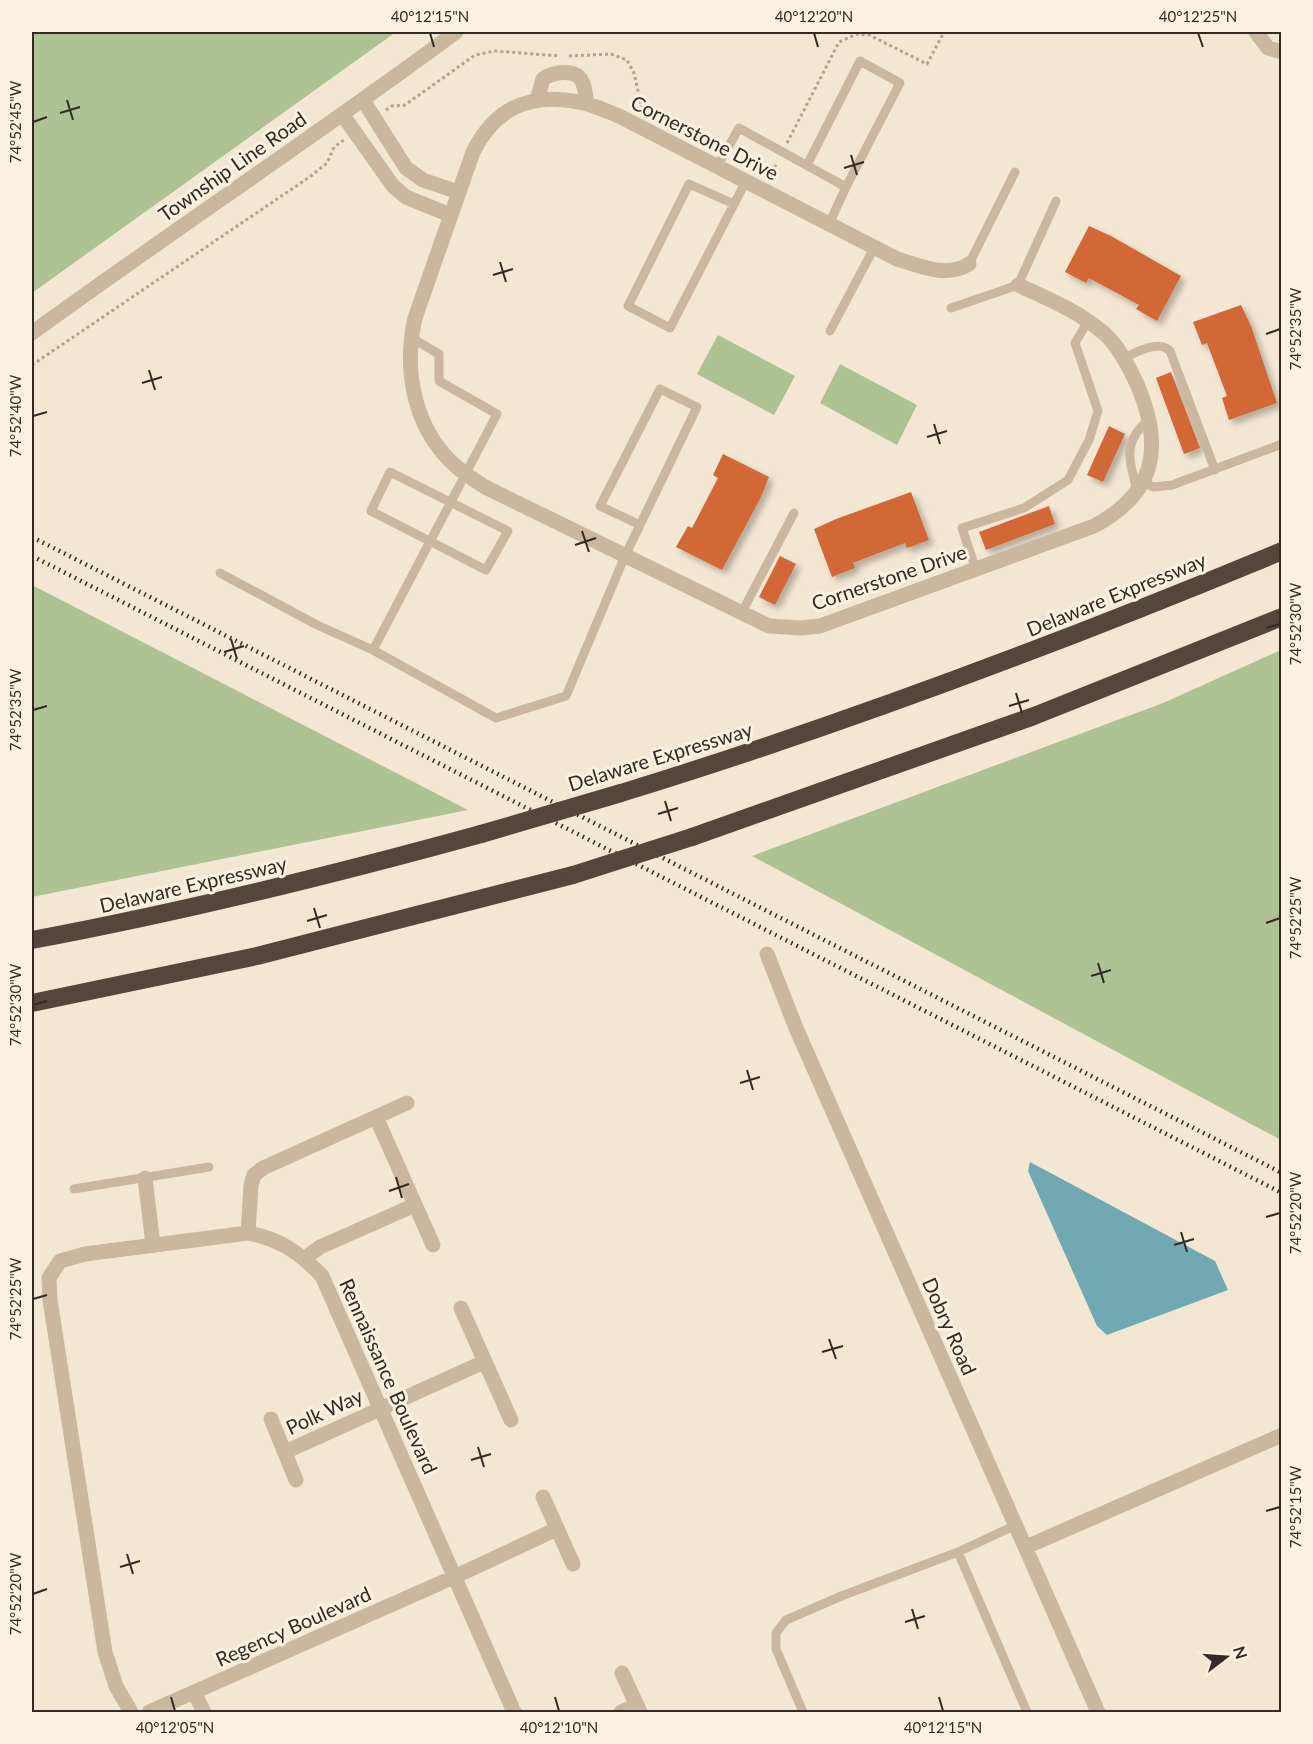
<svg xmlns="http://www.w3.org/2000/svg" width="1313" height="1744" viewBox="0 0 1313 1744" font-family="Lato,sans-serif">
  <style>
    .green { fill: #aec294 }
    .water { fill: #71a9b2 }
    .building { fill: #d16834; filter: url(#shadow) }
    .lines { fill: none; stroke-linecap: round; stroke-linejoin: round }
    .path { stroke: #b7a18a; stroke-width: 3; stroke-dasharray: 3 3; stroke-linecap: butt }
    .service { stroke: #cbb7a0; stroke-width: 9 }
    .minor { stroke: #cbb7a0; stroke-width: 15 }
    .tertiary { stroke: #cbb7a0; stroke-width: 15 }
    .motorway { stroke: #56453a; stroke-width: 18 }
    .rail { stroke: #342a24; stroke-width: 4.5; stroke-dasharray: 1.5 4.5; stroke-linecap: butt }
    .motorway-bridge { stroke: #56453a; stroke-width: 18 }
    .ticks { fill: none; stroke: #342a24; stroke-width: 2 }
    .labels { text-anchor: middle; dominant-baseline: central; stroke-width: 6; stroke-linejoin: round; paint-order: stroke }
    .street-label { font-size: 20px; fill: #342a24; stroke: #faf1e0 }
    .neatline { fill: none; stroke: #342a24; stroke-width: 2 }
    .ticks-label { font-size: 15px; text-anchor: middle; fill: #342a24 }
  </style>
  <defs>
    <filter id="shadow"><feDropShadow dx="4.5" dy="4.5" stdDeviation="3" flood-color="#0004"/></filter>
  </defs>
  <rect width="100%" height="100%" fill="#f3e7d4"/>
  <!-- green -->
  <path class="green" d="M32 32H396L32 293Z
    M718 335 795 376 774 415 697 374Z
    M840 364 917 405 897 445 820 403Z
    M32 585 468 810 32 897Z
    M1281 650V1140L752 856 1163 703Z"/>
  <!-- water -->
  <path class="water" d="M1030 1162 1215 1261 1228 1290 1107 1335 1097 1326 1028 1171Z"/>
  <!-- building -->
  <path class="building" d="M1089 226 1111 236 1181 276 1157 321 1136 309 1139 305 1089 278 1086 283 1065 272Z
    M1241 305 1251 326 1277 403 1229 420 1222 398 1227 396 1207 343 1202 345 1193 322Z
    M1171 372 1200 448 1184 454 1156 378Z
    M1109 426 1125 434 1103 482 1087 475Z
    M723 454 769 477 760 499 722 570 676 547 688 526 692 528 718 478 713 475Z
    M911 492 929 540 907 548 905 543 853 563 855 568 832 577 814 529 836 519Z
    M1049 506 1055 524 986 550 979 532Z
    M780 556 796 564 775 605 759 597Z"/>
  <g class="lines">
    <!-- path -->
    <path class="path" d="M569 56 611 54 627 60 634 73 642 109
      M386 110 392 106 405 105 475 55 495 51 560 56
      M787 143 839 42 857 34 869 35 927 64 944 32
      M762 171 771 175 777 162
      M32 365 311 176 327 163 334 147 344 140"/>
    <!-- service -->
    <path class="service" d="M807 165 860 61 900 83 846 187
      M717 167 739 128 846 187 829 224
      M734 204 689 184 628 306 670 328 746 181
      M969 264 1015 172
      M951 308 1018 285 1056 201
      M830 331 874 248
      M410 337 439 354V381L497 414 373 650 496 718 566 696 625 556 697 407 660 389 600 506 640 525
      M1123 358C1136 353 1158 339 1170 351L1215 470
      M390 472 508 531 486 570 371 511Z
      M1142 482 1154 487 1172 485 1282 444
      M1137 490C1129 459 1122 443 1149 419
      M976 570 962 528 1024 508 1068 480 1089 440 1098 411 1075 343 1088 321
      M220 573 317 625 373 650
      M741 614 794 513
      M74 1189 209 1167
      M1016 1525 958 1552 1027 1712
      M803 1712 776 1649V1633L786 1620 844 1595 958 1552"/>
    <!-- minor -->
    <path class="minor" d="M1256 32 1268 48 1282 52
      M363 100 406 168 423 180 458 192
      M537 100 543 79C552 72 575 68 582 81 585 87 586 97 587 104
      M342 114 393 186 406 197 450 215
      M969 264C947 278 919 266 897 259L619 116C606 111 592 104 579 102 530 92 495 108 473 152L415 318C403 371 414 431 458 468 466 475 476 481 485 487L769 626 801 628 820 626 1094 526C1156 493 1164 447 1137 384 1129 367 1119 347 1105 334 1080 312 1049 299 1018 285
      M767 954 796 1028 1098 1712
      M376 1117 433 1245
      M145 1178 153 1245
      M248 1233 251 1185 254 1175 263 1168 407 1103
      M305 1258 320 1247 415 1205
      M461 1308 511 1420
      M271 1419 296 1480
      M285 1452 484 1362
      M543 1497 573 1564
      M1026 1547 1282 1435
      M622 1673 640 1712
      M194 1692 204 1712
      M131 1712 116 1686 105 1652 50 1300 49 1278 60 1261 85 1254 248 1233C280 1239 300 1253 322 1276L514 1712
      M149 1712 454 1577 557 1529
      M621 1712 637 1705"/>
    <!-- tertiary -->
    <path class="tertiary" d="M32 333C172 231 317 135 456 32"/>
    <!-- motorway -->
    <path class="motorway" d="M621 793C846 724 1065 641 1282 551
      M692 837 1034 716 1282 617
      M32 940C183 912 332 875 481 834
      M32 1003 257 956 573 875"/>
    <!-- rail -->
    <path class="rail" d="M32 537 1282 1173
      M32 556 1282 1193"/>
    <!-- motorway-bridge -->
    <path class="motorway-bridge" d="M481 834 621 793
      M573 875 692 837"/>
  </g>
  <!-- ticks -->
  <path class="ticks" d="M430 33 434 47M814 33 818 47M1198 33 1203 47M67 100 73 120M60 113 80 107M33 122 47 117M851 155 857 175M844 168 864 162M500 262 506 282M493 275 513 269M1266 334 1280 329M149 370 155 390M142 383 162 377M33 416 47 412M934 424 940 444M927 437 947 431M582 531 589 552M575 545 596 538M1266 628 1280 624M231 639 237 659M224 652 244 646M1016 693 1022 713M1009 706 1029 700M33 710 47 706M665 801 671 821M658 814 678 808M314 908 320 928M307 921 327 915M1266 923 1280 918M1098 963 1104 983M1091 976 1111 970M33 1005 47 1001M747 1070 753 1090M740 1083 760 1077M396 1177 402 1198M389 1191 409 1184M1266 1217 1280 1213M1181 1232 1187 1252M1174 1245 1194 1239M33 1299 47 1295M829 1339 836 1359M822 1352 843 1346M478 1447 484 1467M471 1460 491 1454M1266 1511 1280 1507M127 1554 133 1574M120 1567 140 1561M33 1594 47 1589M912 1609 918 1629M905 1622 925 1616M171 1697 175 1711M555 1697 559 1711M939 1697 943 1711"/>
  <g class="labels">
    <!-- street labels -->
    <g class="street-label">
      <text transform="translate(705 137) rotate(27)">Cornerstone Drive</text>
      <text transform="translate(232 166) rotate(-35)">Township Line Road</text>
      <text transform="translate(889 577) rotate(-19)">Cornerstone Drive</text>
      <text transform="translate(1116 594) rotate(-22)">Delaware Expressway</text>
      <text transform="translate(660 756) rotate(-17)">Delaware Expressway</text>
      <text transform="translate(193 884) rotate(-13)">Delaware Expressway</text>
      <text transform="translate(950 1326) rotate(66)">Dobry Road</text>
      <text transform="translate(389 1376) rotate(66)">Rennaissance Boulevard</text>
      <text transform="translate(324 1411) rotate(-25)">Polk Way</text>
      <text transform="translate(293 1626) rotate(-24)">Regency Boulevard</text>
    </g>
  </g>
  <!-- border -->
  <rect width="1313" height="1744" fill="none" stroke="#faf1e0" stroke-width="66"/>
  <!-- north arrow -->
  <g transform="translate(1226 1657) rotate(73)" stroke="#faf1e0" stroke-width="4.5" paint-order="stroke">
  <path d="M0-4.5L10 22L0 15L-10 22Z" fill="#342a24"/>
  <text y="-9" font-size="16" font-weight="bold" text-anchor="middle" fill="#342a24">N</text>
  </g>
  <rect x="33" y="33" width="1247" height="1678" class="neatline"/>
  <g class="ticks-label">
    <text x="430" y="22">40°12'15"N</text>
    <text x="814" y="22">40°12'20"N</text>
    <text x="1198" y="22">40°12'25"N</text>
    <text transform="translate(16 122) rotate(-90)" y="5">74°52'45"W</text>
    <text transform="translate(1296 329) rotate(-90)" y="5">74°52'35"W</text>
    <text transform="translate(16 416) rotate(-90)" y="5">74°52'40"W</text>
    <text transform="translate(1296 624) rotate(-90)" y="5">74°52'30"W</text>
    <text transform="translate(16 710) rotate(-90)" y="5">74°52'35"W</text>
    <text transform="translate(1296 918) rotate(-90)" y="5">74°52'25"W</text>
    <text transform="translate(16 1005) rotate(-90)" y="5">74°52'30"W</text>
    <text transform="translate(1296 1213) rotate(-90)" y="5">74°52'20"W</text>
    <text transform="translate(16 1299) rotate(-90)" y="5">74°52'25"W</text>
    <text transform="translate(1296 1507) rotate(-90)" y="5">74°52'15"W</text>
    <text transform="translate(16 1594) rotate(-90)" y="5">74°52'20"W</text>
    <text x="175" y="1733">40°12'05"N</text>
    <text x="559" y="1733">40°12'10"N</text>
    <text x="943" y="1733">40°12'15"N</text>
  </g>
</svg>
